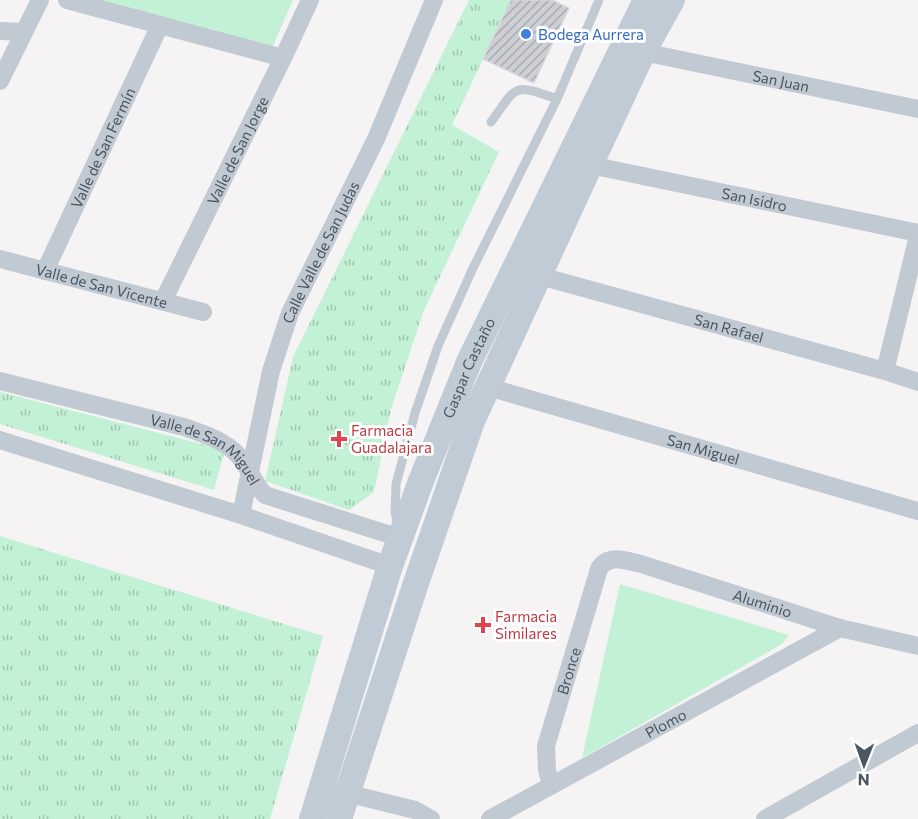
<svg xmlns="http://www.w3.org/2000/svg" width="918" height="819" viewBox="0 0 918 819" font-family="Commissioner,sans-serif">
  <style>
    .grass { fill: url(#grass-tufts) }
    .park { fill: #c3f1d5 }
    .building { fill: url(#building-hatch); stroke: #d7d9de; stroke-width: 1.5 }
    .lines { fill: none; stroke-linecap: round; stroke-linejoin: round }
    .service { stroke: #c1cad2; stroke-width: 9 }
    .minor { stroke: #c1cad2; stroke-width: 18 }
    .secondary { stroke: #c1cbd6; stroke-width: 26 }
    .shop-dot { fill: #3f7fe0; stroke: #fff; stroke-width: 2 }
    .health-dot { fill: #e0444e; stroke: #fff; stroke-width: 2 }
    .labels { text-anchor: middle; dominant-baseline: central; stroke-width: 6; stroke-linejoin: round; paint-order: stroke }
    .shop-label { font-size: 15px; fill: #366cbe; stroke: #fff; text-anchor: start }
    .street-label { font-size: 15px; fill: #4a5661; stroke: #fff }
    .health-label { font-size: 15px; fill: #be3a42; stroke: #fff; text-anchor: start }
  </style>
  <defs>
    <pattern id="grass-tufts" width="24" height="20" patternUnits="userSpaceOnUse" patternTransform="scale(1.5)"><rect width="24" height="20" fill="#c3f1d5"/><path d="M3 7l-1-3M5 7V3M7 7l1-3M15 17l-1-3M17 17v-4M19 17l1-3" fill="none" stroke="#a0c6b0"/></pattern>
    <pattern id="building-hatch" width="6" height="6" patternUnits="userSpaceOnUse" patternTransform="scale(1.5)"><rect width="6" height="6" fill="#cdcfd5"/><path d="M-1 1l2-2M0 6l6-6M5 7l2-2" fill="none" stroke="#a8abb0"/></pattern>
  </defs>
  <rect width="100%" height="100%" fill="#f5f3f3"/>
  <!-- grass -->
  <path class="grass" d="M469 0H511L452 125 499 152 424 310 391 409 374 492 349 510 265 481 293 357Z
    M0 392 225 450 214 490 0 424Z
    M0 536 323 636 270 819H0Z"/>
  <!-- park -->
  <path class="park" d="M82 0H293L272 48Z
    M620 584 789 635 782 644 582 758Z"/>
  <!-- building -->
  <path class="building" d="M511 0H552L569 8 534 83 483 59Z"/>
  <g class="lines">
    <!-- service -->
    <path class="service" d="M491 122C518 85 512 83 557 99
      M398 525 395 513 396 484 415 413 438 346 473 268 557 99 599 0"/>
    <!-- minor -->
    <g class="minor">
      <path d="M67 0 283 58"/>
      <path d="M0 31 22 32"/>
      <path id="s1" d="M643 52 918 109"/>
      <path d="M0 81 40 0"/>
      <path id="s2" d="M590 165 918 233"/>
      <path id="s3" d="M0 259 203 312"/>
      <path id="s4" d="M45 271 160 25"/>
      <path id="s5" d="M540 276 885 371 918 382"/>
      <path id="s6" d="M163 301 283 58 310 0"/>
      <path d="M885 371 918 236"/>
      <path id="s7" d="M0 381 184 427C207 435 231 442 244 463 252 474 255 485 265 495L400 538"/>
      <path id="s8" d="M488 387 918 511"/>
      <path d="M0 440 241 515 390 566"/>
      <path id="s9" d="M241 515 271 371 290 313 376 139 434 0"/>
      <path id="s10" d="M551 785 547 770 546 746 599 569C608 553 626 561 641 564L840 628 918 646"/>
      <path d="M338 791 415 810 431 819"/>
      <path id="s11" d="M490 819 840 628"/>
      <path d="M765 819 918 733"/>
    </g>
    <!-- secondary -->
    <g class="secondary">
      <path id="s12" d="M312 819 390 566 421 481 469 362 646 0"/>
      <path d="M339 819 416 583 472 421 590 165 643 52 672 0"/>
    </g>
  </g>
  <!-- markers -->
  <circle class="shop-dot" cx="526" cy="34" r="6"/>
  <g class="health-dot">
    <path d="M336 430h6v6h6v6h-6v6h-6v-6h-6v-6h6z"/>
    <path d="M480 616h6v6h6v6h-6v6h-6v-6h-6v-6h6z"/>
  </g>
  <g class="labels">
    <!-- shop labels -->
    <g class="shop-label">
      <text x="538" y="34">Bodega Aurrera</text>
    </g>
    <!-- street labels -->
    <g class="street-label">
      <text stroke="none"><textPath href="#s1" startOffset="141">San Juan</textPath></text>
      <text stroke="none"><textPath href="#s4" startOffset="136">Valle de San Fermín</textPath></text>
      <text stroke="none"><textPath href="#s6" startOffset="168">Valle de San Jorge</textPath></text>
      <text stroke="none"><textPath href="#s2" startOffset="168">San Isidro</textPath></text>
      <text stroke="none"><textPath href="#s9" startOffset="276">Calle Valle de San Judas</textPath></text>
      <text stroke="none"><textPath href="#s3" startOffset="105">Valle de San Vicente</textPath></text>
      <text stroke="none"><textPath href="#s5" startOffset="196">San Rafael</textPath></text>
      <text stroke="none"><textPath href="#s12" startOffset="478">Gaspar Castaño</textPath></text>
      <text stroke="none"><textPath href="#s8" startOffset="224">San Miguel</textPath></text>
      <text stroke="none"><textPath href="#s7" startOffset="220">Valle de San Miguel</textPath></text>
      <text stroke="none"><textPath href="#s10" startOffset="398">Aluminio</textPath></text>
      <text stroke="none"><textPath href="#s10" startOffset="118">Bronce</textPath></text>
      <text stroke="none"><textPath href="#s11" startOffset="200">Plomo</textPath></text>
    </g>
    <!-- health labels -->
    <g class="health-label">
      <text x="351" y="430">Farmacia<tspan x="351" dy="17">Guadalajara</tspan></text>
      <text x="495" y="616">Farmacia<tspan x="495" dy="17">Similares</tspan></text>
    </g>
  </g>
  <!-- north arrow -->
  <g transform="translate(864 765) rotate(181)" stroke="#ffffff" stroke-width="4.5" paint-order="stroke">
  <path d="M0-4.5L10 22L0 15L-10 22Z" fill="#4a5661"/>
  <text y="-9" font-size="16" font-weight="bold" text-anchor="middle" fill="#4a5661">N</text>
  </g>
</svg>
